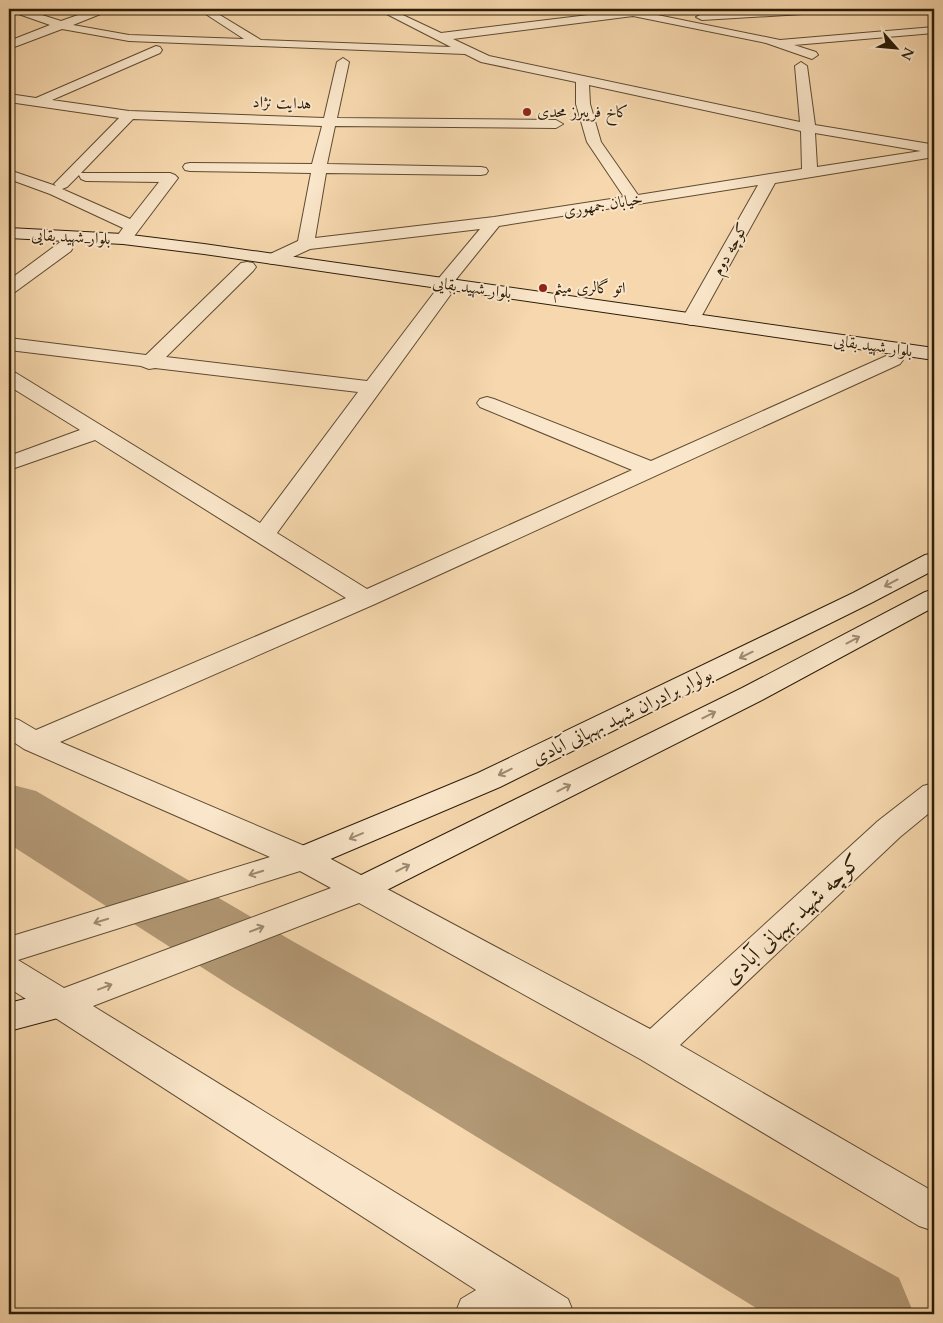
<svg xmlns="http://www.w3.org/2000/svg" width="943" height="1323" viewBox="0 0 943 1323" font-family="Cardo,Amiri,serif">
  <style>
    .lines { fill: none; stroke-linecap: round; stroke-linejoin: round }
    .river { fill: #b29875; fill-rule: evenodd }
    .street-casing { stroke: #5e4b31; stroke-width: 2 }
    .secondary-casing { stroke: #2b1c07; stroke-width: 2 }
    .street { fill: #fae6ca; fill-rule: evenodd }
    .secondary { fill: #fae6ca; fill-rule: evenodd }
    .oneway { stroke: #9d8b72 }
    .poi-dot { fill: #8f2418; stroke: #fae6ca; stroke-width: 2 }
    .labels { text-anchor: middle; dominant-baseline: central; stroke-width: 4; stroke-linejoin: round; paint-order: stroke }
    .far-street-label { font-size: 16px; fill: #2b1c07; stroke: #fae6ca }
    .far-poi-label { font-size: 16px; fill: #2b1c07; stroke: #fae6ca; text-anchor: start }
    .street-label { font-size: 19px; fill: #2b1c07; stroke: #fae6ca }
    .near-street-label { font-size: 22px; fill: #2b1c07; stroke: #fae6ca }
  </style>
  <rect width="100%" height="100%" fill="#f7d8ae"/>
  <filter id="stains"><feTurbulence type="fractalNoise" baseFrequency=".004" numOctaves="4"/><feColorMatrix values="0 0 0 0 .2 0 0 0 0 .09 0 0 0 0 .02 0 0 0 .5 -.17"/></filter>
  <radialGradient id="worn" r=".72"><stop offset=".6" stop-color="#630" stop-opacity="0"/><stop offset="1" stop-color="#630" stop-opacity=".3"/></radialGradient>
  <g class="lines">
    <!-- river -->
    <path class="river" d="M9 784 36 791 294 942 899 1278 914 1314H766L234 988 9 844Z"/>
    <!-- street casing -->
    <g class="street-casing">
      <path id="street" d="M9 9H23L61 21 95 9H109L108 11 73 25 129 35 244 39 198 9H210L261 40 451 47 377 9H390L441 33 613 12 608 9H628L780 40 934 27V33L794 45 816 52 818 55 812 59 766 43 633 16 453 39 489 56 800 122 795 66 801 62 807 66 815 125 930 144 932 147 931 149H934V157L775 183 700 319 698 323 691 325 684 323 682 319 758 185 499 226 449 288 444 289 448 290 451 294 277 533 367 589 632 470 480 407 477 403 480 399 487 397 494 399 651 461 886 356 893 354 900 356 903 360 900 364 375 604 60 742 314 850 650 1029 878 821 923 786 934 783V809L900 837 680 1045 934 1192V1231L919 1226 640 1059 359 903 93 1006 568 1299 574 1314H455L461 1299 476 1290 9 988V937L270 857 24 749 9 739V717L19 720 36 730 346 598 95 440 9 470V456L80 430 9 386V371L16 373 260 523 358 392 155 368 149 369 141 366 9 350V338L146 355 241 263 247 262 253 263 256 267 253 271 166 357 367 381 436 290 441 289 437 288 434 284 480 229 310 249 280 263 274 264 268 263 265 259 268 255 298 241 311 173 190 171 185 170 183 167 185 164 190 163 312 164 322 126 133 119 81 173H170L175 175 178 178 129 243H117L115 239 123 228 50 194 9 179V170L56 186 54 184 57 181 119 118 9 102V94L36 98 156 46 160 47 162 50 160 53 52 100 129 111 324 118 337 62 343 58 349 62 337 118 556 120 563 124 556 128 335 126 327 164 481 167 486 168 488 171 486 174 481 175 326 173 315 238 494 217 624 197 587 142 576 104V82L481 62 465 54 129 41 62 29 9 49V41L50 25 10 11ZM589 85 801 131 802 169 638 195 601 142 590 104ZM815 133 921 151 817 167ZM79 175 81 179 86 181 159 182 130 219 62 189 67 187ZM300 871 331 888 64 988 18 960Z
        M785 9H840L835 12 702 20 696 17 702 14Z
        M65 242 71 243 73 247 71 251 15 292 9 293V280L59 243Z"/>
    </g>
    <!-- secondary casing -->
    <g class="secondary-casing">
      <path id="secondary" d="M915 9H934V15L916 11Z
        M9 228 123 234 204 244 934 348V360L204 254 123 244 9 238Z
        M934 553V570L871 603 500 787 314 866 303 869 292 866 287 858 292 850 478 773 853 593 925 555Z
        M934 589V607L762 700 371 898 359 902 347 898 342 890 347 882 742 688 925 592Z
        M60 990 73 994 78 1004 73 1014 9 1031V1003Z"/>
    </g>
    <!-- street -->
    <use href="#street" class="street"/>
    <!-- secondary -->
    <use href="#secondary" class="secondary"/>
  </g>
  <!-- one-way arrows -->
  <defs><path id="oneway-shaft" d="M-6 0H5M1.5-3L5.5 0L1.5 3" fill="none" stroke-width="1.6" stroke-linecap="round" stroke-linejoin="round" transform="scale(1.25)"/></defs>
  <g class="oneway">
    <use href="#oneway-shaft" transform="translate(891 583) rotate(152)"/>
    <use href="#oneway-shaft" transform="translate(853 640) rotate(-28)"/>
    <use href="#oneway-shaft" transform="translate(746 655) rotate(154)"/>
    <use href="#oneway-shaft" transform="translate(709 715) rotate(-27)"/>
    <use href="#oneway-shaft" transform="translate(505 772) rotate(154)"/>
    <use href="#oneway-shaft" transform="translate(564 788) rotate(-27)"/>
    <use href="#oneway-shaft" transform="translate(356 836) rotate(157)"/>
    <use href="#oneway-shaft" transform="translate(403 868) rotate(-27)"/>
    <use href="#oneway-shaft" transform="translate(256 873) rotate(163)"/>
    <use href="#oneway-shaft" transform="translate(101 921) rotate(163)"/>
    <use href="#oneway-shaft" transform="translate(257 929) rotate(-21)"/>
    <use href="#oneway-shaft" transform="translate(105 987) rotate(-21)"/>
  </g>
  <!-- markers -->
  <g class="poi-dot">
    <circle cx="527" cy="112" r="5"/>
    <circle cx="543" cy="288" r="5"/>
  </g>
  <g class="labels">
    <!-- far-street labels -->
    <g class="far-street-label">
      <text transform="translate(282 103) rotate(2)">هدایت نژاد</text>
      <text transform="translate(603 205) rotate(-9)">خیابان جمهوری</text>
      <text transform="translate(71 237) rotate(3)">بلوار شهید بقایی</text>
      <text transform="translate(730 249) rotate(-61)">کوچه دوم</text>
      <text transform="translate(472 288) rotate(8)">بلوار شهید بقایی</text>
      <text transform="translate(873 346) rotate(8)">بلوار شهید بقایی</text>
    </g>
    <!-- far-poi labels -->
    <g class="far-poi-label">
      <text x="537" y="112">کاخ فریبرز محدی</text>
      <text x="553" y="288">اتو گالری میثم</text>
    </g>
    <!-- street labels -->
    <g class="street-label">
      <text transform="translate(622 716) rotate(-26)">بولوار برادران شهید بهبهانی آبادی</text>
    </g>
    <!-- near-street labels -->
    <g class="near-street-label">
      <text transform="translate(792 919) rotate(-43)">کوچه شهید بهبهانی آبادی</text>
    </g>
  </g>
  <!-- margin -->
  <rect width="943" height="1323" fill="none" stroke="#f7d8ae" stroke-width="30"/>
  <rect x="10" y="10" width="923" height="1303" fill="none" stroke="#2b1c07" stroke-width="2.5"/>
  <rect x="15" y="15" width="913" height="1293" fill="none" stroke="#2b1c07"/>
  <!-- north arrow -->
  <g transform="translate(896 48) rotate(117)" stroke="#fae6ca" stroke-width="4" paint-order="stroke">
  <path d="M0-4L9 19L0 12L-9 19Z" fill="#2b1c07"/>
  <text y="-8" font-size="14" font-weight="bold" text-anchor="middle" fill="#2b1c07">N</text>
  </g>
  <rect width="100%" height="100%" filter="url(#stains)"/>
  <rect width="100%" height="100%" fill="url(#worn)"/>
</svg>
